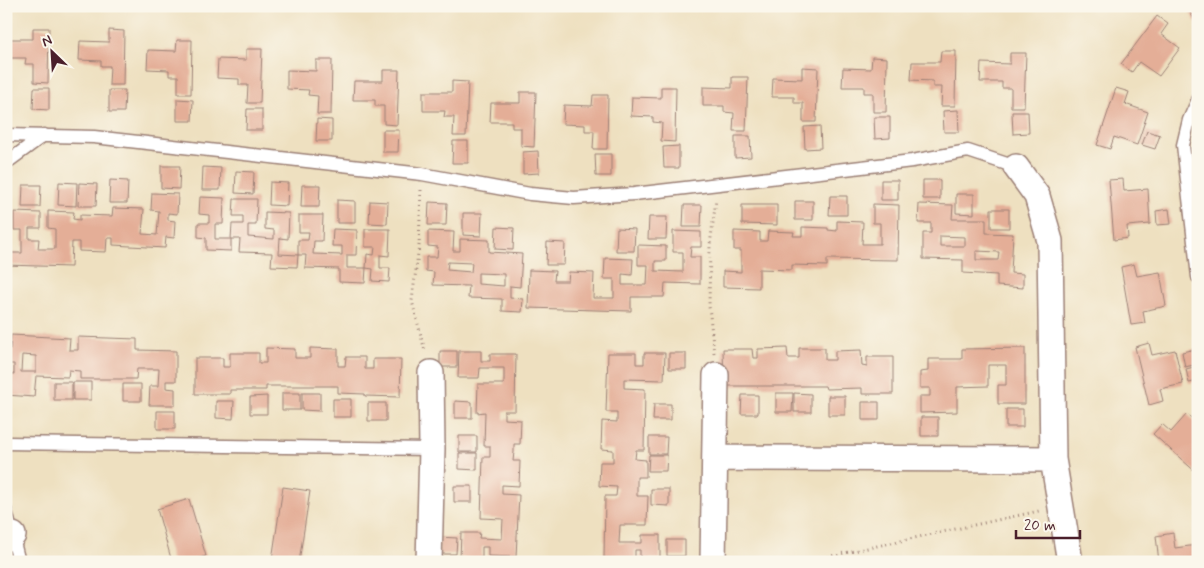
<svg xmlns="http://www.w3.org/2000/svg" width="1204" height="568" viewBox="0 0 1204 568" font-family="Mynerve,sans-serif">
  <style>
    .building { fill: #e4ae97; fill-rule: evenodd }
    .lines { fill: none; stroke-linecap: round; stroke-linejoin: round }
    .service-casing { stroke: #9c8076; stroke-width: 15 }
    .minor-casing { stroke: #9c8076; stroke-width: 28 }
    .path { stroke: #9c8076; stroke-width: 3; stroke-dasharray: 1 4; stroke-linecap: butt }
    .service { stroke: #fff; stroke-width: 12 }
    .minor { stroke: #fff; stroke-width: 25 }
  </style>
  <rect width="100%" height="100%" fill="#fbf7ec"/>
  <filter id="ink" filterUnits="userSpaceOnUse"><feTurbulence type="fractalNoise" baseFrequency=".02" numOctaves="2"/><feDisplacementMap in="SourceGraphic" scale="10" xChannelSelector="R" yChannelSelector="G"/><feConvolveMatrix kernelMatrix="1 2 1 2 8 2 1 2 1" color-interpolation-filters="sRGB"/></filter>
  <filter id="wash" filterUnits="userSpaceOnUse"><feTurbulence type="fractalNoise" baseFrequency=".0096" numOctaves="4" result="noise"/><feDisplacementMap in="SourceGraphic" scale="20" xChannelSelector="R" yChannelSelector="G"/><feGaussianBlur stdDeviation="1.12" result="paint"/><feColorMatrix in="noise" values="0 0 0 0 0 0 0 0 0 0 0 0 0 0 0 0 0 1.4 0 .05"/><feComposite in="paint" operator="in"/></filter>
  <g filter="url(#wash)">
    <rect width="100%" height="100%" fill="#eee0c0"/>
    <g id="blocks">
      <!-- building -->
      <path class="building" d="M1186 6H1198V25Z
        M1157 16 1168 24 1161 34 1180 48 1159 76 1139 62 1132 72 1121 64Z
        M33 28H49L48 83 34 82V64H25L26 58H6V39H33Z
        M109 30 124 31 123 85H109L110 66H101V61L79 60 80 41 109 42Z
        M177 40H192L191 94H178V76H169V70L147 69 148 50 176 51Z
        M246 49H262L260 103H247L248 85H239V79L217 78 218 59 246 60Z
        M941 51H956L955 106H941L942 87H933V81L911 80 912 62H940Z
        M1010 53H1026L1024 107H1011V88H1002V82H980L981 63 1010 64Z
        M872 57 887 58 886 112H873V93H864V87H842L843 68 871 69Z
        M316 60H332L331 114H317L318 96 308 95 309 90 287 89V70L316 71Z
        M802 67 818 68 816 122H803V103H794V97H772L773 78 802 79Z
        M383 70H399L397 125 384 124V106H375V100H353L354 81H383Z
        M732 77H748L746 131H733L734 113 724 112V106H703V87L732 88Z
        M452 81 468 82 466 136H453L454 117H444L445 111H423V92H452Z
        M661 87H676L675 142 661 141 662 123 653 122V117L631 116 632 97 661 98Z
        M34 88H49V110L33 109Z
        M1116 88 1129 92 1125 104 1148 112 1137 145 1114 137 1110 149 1097 145Z
        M109 90H125L124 112H109Z
        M520 92H536L534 147 521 146V128H512V122H490L491 103H520Z
        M593 95H608L607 149H593L594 131H585V125L563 124 564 105 592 106Z
        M177 99 193 100 192 121H177Z
        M247 109H262V130H246Z
        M958 110 959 132H944L943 111Z
        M1012 112H1028L1029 133 1013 134Z
        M874 117H890V138L875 139Z
        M317 119 332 120V141H316Z
        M820 126 821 148 805 149 804 127Z
        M383 130H399L398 152H383Z
        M1147 131 1160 135 1155 149 1142 145Z
        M735 136H750L751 157 735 158Z
        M453 141H468V163H452Z
        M679 146V168H664L663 147Z
        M538 151 539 173 523 174V152Z
        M595 154H611V176H596Z
        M161 166H180L179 189 161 188Z
        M203 167 221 168 220 190H202Z
        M236 171 254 172 253 194 235 193Z
        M1123 179 1124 191 1148 189 1150 224 1127 226 1128 238 1114 240 1109 180Z
        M110 180 128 181 127 203H109Z
        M881 180H898V200H881Z
        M923 180H940V199H923Z
        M59 182 77 183 76 206 58 205Z
        M270 182 288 183 287 206 269 205Z
        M79 183 97 184 96 206H78Z
        M23 185H41L40 207H22Z
        M302 185H320L319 207H301Z
        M152 193 178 194 177 214 168 213V220L175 221 174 238 166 237 165 248 113 245V238H107L106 252 79 251V242H72L71 267 6 265V253H22V230H14V212L41 213V228H29V239H39L38 249H55V229L48 228V211L74 212 73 219 80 220V215L112 216 113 208 144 209 142 234 157 235 159 211 151 210Z
        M956 194H974V214L956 213Z
        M830 196H847V215H829Z
        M200 197 224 198 223 224H215V239H231V251L206 250V238L198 237V223H209V215L199 214Z
        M234 199H257L256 225H248V237L274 239V230L265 229V212L289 213 288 239 280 238 279 254 298 255 297 267 271 266 272 253 239 252 240 239H231L232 224H243V216H233Z
        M337 200 355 201V223H337Z
        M370 201 388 202 387 224 369 223Z
        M795 201H813V220H795Z
        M429 202 447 203 446 225H428Z
        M873 204 899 205 898 260 827 259V266L792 265V270L759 269V288L723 287V271L741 272V250H734V231L760 232V241H767L768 231 794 232 793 236H802V227L828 228V230L837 231V221L863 222 862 244H880V223H873Z
        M919 204 953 205 952 219H986V233L1013 234 1011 273 1023 274V288L997 286V275L963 273V260L923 259V233H931V223H918ZM940 236 965 237V246H940ZM976 251 999 252 998 260H976Z
        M684 205H702L701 227H683Z
        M742 205H777V225L742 224Z
        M991 209H1009V228H991Z
        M1169 209 1171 224 1157 225 1156 211Z
        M463 213H482L481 236 463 235Z
        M299 215H323L322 241H314L313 254 342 255V246H332L333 229 357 230 356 255H347V268H366L365 283 339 282V269L305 268 306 255H298V240H308L309 232H299Z
        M649 217H667L666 239H648Z
        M496 227 514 228 513 250 495 249Z
        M617 228 635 229 634 251H616Z
        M365 229H390L389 256 380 255V268H390L389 282 372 281 373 269 366 268 367 254 374 255 375 247H365Z
        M428 231 454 232 453 251H460V239L489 240V252L522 254 520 287 510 286V298L523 299 522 312 502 311V299L468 298 469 286 433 285 434 272 426 271V257H437L438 247 428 246ZM448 262 472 263 471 272 447 270ZM478 273 504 274V286L478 284Z
        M673 231 701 232V247H691L690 257H700V284L665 283 664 297H631V311L528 308 529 270 555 271 554 281H568L569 272 594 273 593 298H614V279H604L605 258 633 259 632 275 622 274V285H647L648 265H638V245L666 246V261H655V271L683 272V252H673Z
        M547 242 565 243 564 265H546Z
        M1134 264 1137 276 1160 272 1166 306 1143 311 1145 323 1131 325 1121 267Z
        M11 335 70 338 69 350H78V337L137 339V350L176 351V381H166V388L175 389V405H149L150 386H158L159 369H137L136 379H80V371L69 370 68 377 36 376 34 397 6 395V373L14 374V364H6V348L10 349ZM22 355 36 356V372H21Z
        M1149 343 1152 355 1175 350 1183 384 1160 389 1163 401 1149 405 1135 347Z
        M266 348 295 349V358H310V348L338 349V366H345L346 357H365V369H373V359H401L400 397 365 396V394L338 393V386H266V390H230V394H195V358H223V367H230V353H259V363H266Z
        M787 348 788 358H799V348H825V360H835V351L861 350 862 366 867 367V357H893V394H862V388L826 389 825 386H724L723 349H752L753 358H758V349Z
        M1025 348V404H998V385H1006V365H988V386L957 387V412L920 413V396H930V388H920V372L928 371V359H962V349Z
        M1195 349 1198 364 1185 367 1182 352Z
        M440 351H457V367H440Z
        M459 351H481V361H490V354H516L515 411H504V419L521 420 520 444H514V452L513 461H520L519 486 502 485V494L519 495 516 557 488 556V547H482V558H460L461 533H480L479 538 502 539 503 519 481 518 483 457H490V446H484L485 412 477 413 478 384H504V368H480L479 378H458Z
        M608 353H636V364H644V353H665L664 380 624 379V388L645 389 644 450H636L635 459 646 460V477H637V496H648L647 525H620L619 543H642V535H660V559H640V550H635V559L604 558 605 496H616L617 487 599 486 600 462H613V450L601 449 602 421 617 422V412H606Z
        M669 353H686V369H669Z
        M1198 366V381L1189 383 1186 369Z
        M54 382H72V400H54Z
        M73 382H91V400H73Z
        M123 384H141V401H123Z
        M282 393H300V410H282Z
        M302 393H320V411L302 410Z
        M776 393H793L792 412H776Z
        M794 393 811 394V412H794Z
        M742 395H758V414H741Z
        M267 396V414H250V397Z
        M828 396H845V415H828Z
        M333 399H351V417H333Z
        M216 401H234L233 419 216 418Z
        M455 401 472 402V418H455Z
        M862 402H879V420H862Z
        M368 403H386V421H368Z
        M654 404H671V420H653Z
        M1006 409H1023V427H1006Z
        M157 411H175V429H157Z
        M1187 414 1198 424V474L1153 434 1162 424 1171 432Z
        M921 417H938V436H921Z
        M459 436H477V452H459Z
        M649 437H667L666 454H649Z
        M459 453H477V470L459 469Z
        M649 455H667L666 471H648Z
        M454 486H472V502H454Z
        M283 487 310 491 299 562H282L272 560Z
        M651 489H669V506L651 505Z
        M189 499 206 556 187 562H172L157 509Z
        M1173 533 1175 548 1197 545 1198 562H1159L1156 536Z
        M439 537 457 538 456 554H439Z
        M667 540H685V556H667Z"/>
    </g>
  </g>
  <g filter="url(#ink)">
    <use href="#blocks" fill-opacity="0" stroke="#9c8076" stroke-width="1"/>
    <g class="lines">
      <!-- service casing -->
      <g class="service-casing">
        <path id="service" d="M1198 100 1189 120 1183 145 1198 277
          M6 135 94 137 422 174 530 194 574 198 634 194 719 184 912 161 968 151 1016 167
          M6 163 44 135
          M1189 178 1198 154
          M6 443 432 449
          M6 511 19 562"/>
      </g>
      <!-- minor casing -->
      <g class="minor-casing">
        <path id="minor" d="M1016 167 1037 196 1050 241 1053 459 1070 562
          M715 458 1053 459
          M7 538 13 535
          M429 562 432 449 431 373
          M713 562 716 375"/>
      </g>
      <!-- path -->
      <path class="path" d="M421 190 419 245 412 301 425 351
        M714 353 709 306 710 245 716 200
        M803 562 1039 511"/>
      <!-- service -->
      <use href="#service" class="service"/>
      <!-- minor -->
      <use href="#minor" class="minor"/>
    </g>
  </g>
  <!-- margin -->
  <rect width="1204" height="568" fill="none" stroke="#fbf7ec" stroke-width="25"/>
  <!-- north arrow -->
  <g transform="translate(52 52) rotate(335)" stroke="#fbf7ec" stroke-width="4" paint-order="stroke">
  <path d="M0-4L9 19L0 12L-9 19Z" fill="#4a1f2b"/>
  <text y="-8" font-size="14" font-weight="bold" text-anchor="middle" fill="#4a1f2b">N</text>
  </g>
  <!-- scale -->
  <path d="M1016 530v8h64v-8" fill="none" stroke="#4a1f2b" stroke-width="2.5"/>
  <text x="1024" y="530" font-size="15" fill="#4a1f2b" stroke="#fbf7ec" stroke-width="4" paint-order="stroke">20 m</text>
</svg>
